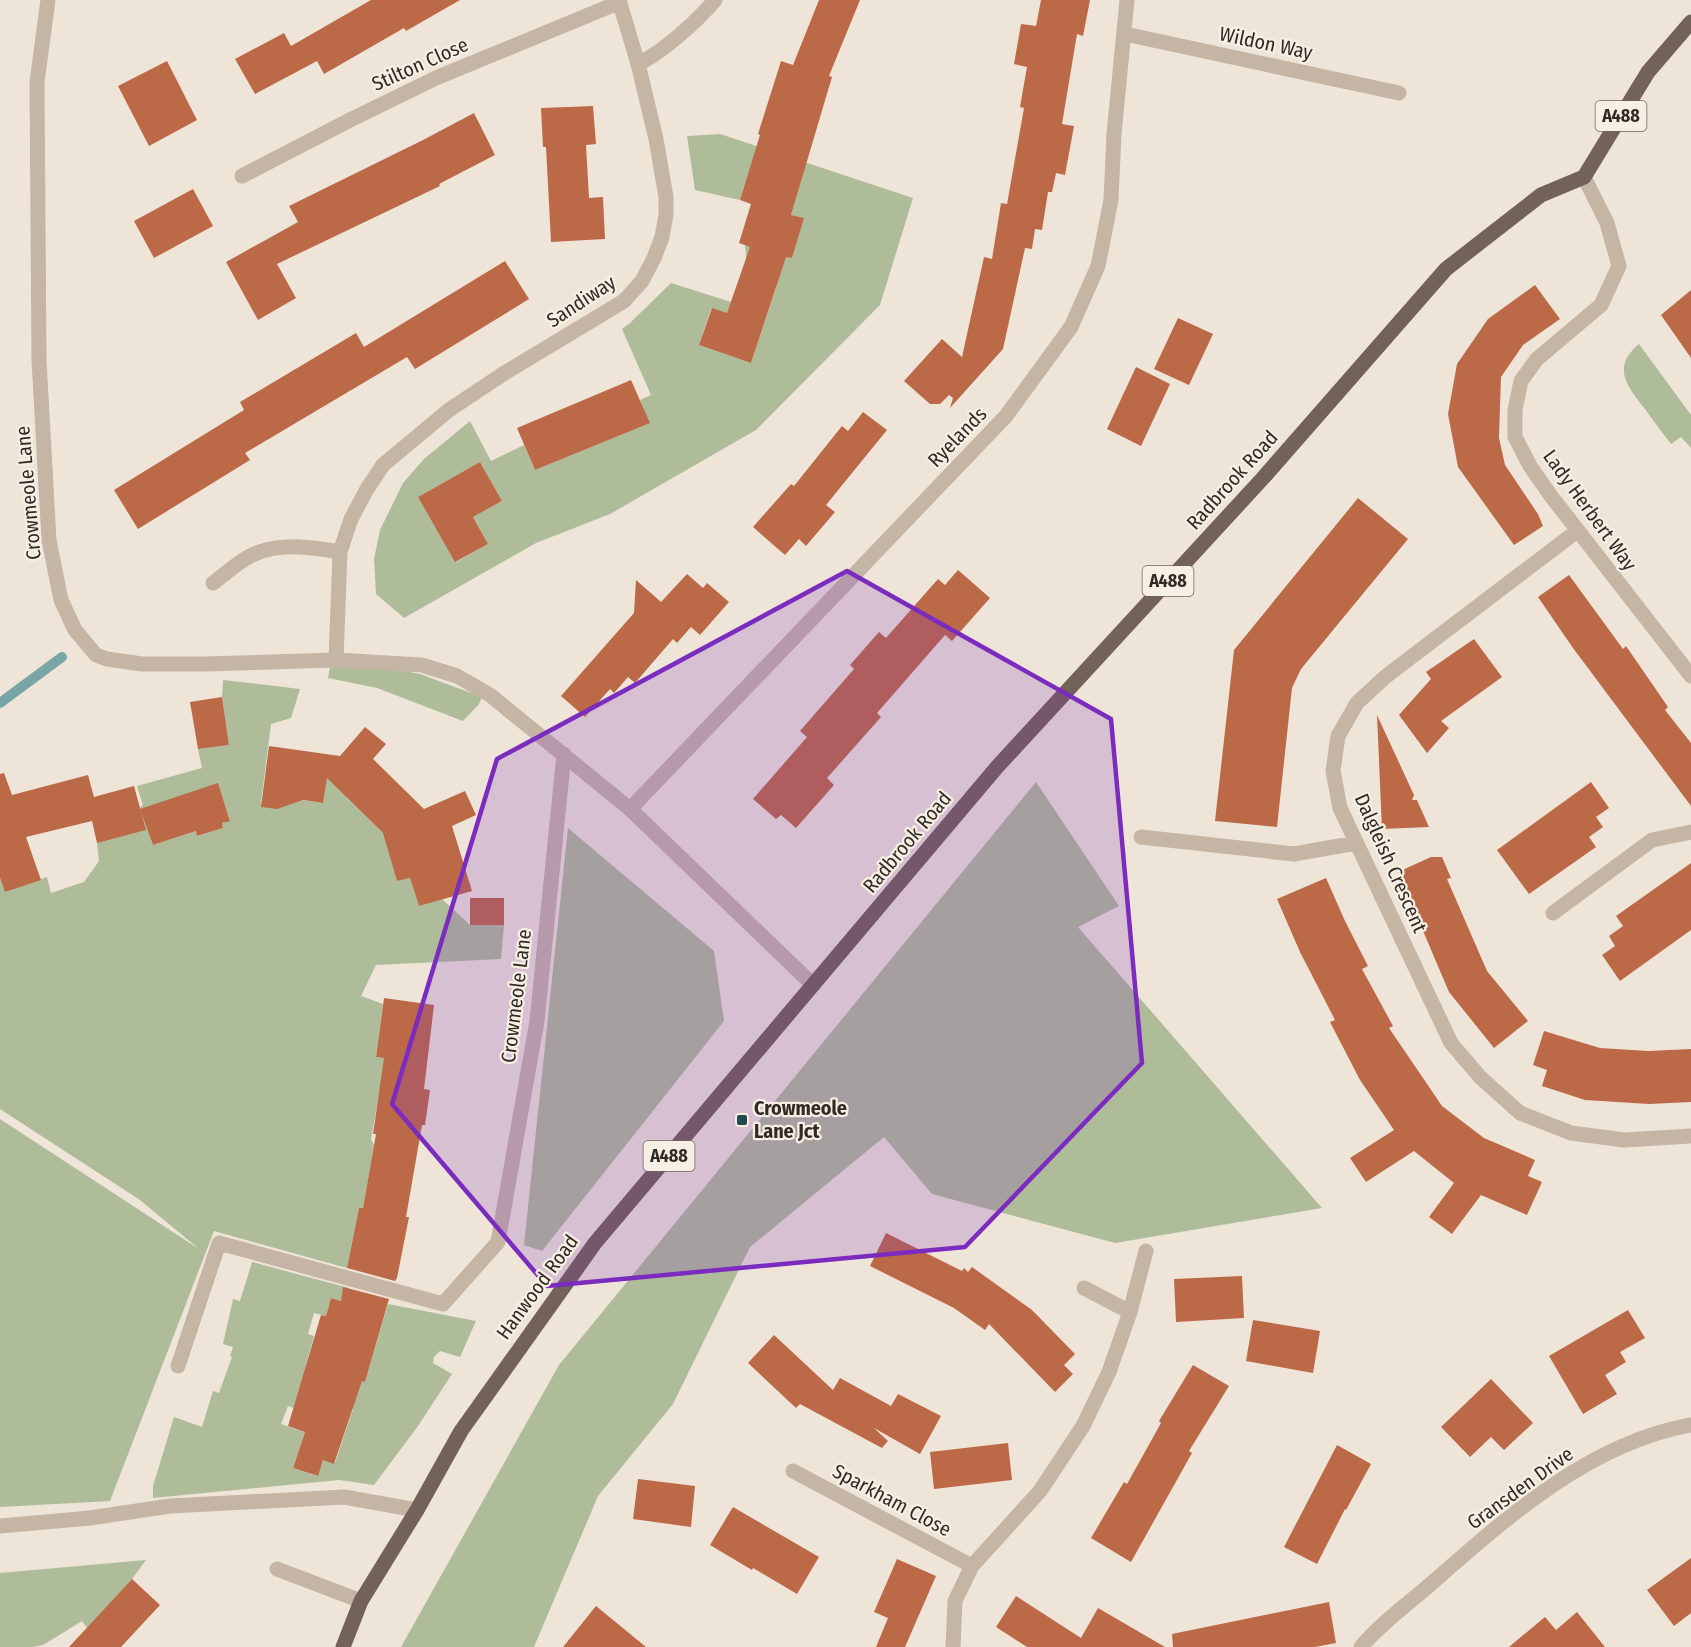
<svg xmlns="http://www.w3.org/2000/svg" width="1691" height="1647" viewBox="0 0 1691 1647" font-family="'Fira Sans Condensed',sans-serif">
  <style>
    .green { fill: #afbc99; fill-rule: evenodd }
    .lines { fill: none; stroke-linecap: round; stroke-linejoin: round }
    .stream { stroke: #79a5a9; stroke-width: 10 }
    .building { fill: #bc6948 }
    .minor { stroke: #c5b5a5; stroke-width: 15 }
    .major { stroke: #736258; stroke-width: 15 }
    .marked { fill: #7b2cbf; fill-opacity: 0.2; stroke: #7b2cbf; stroke-width: 4.5; stroke-linejoin: round }
    .poi-dot { fill: #1f4a4f; stroke: #f7efe3; stroke-width: 2 }
    .labels { text-anchor: middle; dominant-baseline: central; stroke-width: 4.5; stroke-linejoin: round; paint-order: stroke }
    .shield { fill: #f7efe3; stroke: #6d655f; stroke-width: 1.5 }
    .shield-label { font-size: 18px; font-weight: bold; fill: #322a26 }
    .street-label { font-size: 20px; fill: #322a26; stroke: #f7efe3 }
    .poi-label { font-size: 20px; font-weight: bold; fill: #322a26; stroke: #f7efe3; text-anchor: start }
  </style>
  <rect width="100%" height="100%" fill="#eee5d8"/>
  <!-- green -->
  <path class="green" d="M720 134 913 198 880 305 756 430 610 514 536 543 404 618 376 594 374 559 380 530 403 483 424 459 470 421 491 461 524 445 535 470 649 423 640 400 651 395 622 329 630 323 671 283 731 302 727 313 711 309 699 345 751 363 776 288 748 279 745 245 792 258 803 219 791 215 802 177 752 162 740 200 695 190 687 136ZM480 462 502 501 473 517 488 544 456 562 418 497Z
    M1639 344 1691 415V448L1681 437 1671 444C1662 432 1653 421 1645 409 1627 386 1611 367 1639 344Z
    M330 667H383L420 674 482 697 479 704 463 721 377 688 328 678Z
    M223 680 300 689 291 718 271 724 261 803 267 808 286 798 323 803 326 783 313 781 317 753 332 764 343 753 368 776 345 796 385 835 397 881 410 878 419 906 442 899 470 925H504L501 959 376 965 361 996 383 1004 376 1057 414 1062 381 1083 371 1139 374 1145 363 1208H359L347 1268 214 1231 110 1501 0 1507V1119L199 1249 140 1200 0 1109V878L5 892 47 877 51 893 84 882 99 861 97 843 143 805 137 786 202 768 198 749 229 745 222 697ZM220 790 230 820 222 823 223 828 198 836 196 831 153 845 143 815Z
    M1036 782 1119 906 1078 927 1322 1208 1115 1243 932 1194 884 1137 750 1247 673 1404 598 1496 534 1647H401L559 1365Z
    M568 828 714 951 724 1021 542 1251 524 1245Z
    M252 1262 349 1288 345 1302 331 1298 326 1316 314 1313 308 1334 314 1336 306 1365 365 1382 388 1304 476 1321 460 1357 440 1351 434 1357 433 1363 452 1374 418 1426 374 1485 339 1480 153 1498V1486L174 1417 202 1427 213 1391 219 1393 232 1357 230 1356 233 1347 223 1344 233 1299 240 1301ZM288 1406 299 1410 353 1409 335 1463 323 1460 317 1476 293 1468 305 1432 281 1424Z
    M146 1560 132 1579 87 1628 82 1621 43 1645 33 1647H0V1573Z"/>
  <g class="lines">
    <!-- stream -->
    <path class="stream" d="M0 703 62 657"/>
  </g>
  <!-- building -->
  <path class="building" d="M371 0H460L406 31 404 28 324 74 317 61 255 94 235 59 284 33 291 46Z
    M819 0H860L829 76 832 77 791 215 804 218 792 258 786 257 751 363 699 345 712 308 727 313 750 247 739 243 751 204 740 200 760 135 758 134 781 61 793 65Z
    M1041 0H1090L1083 36 1077 34 1062 124 1074 126 1065 175 1056 173 1052 192H1048L1042 230 1035 229 1032 249 1025 248 1003 349 950 408 953 398 949 395 940 404H930L904 381 942 339 962 357 984 257 992 259 1001 203 1007 204 1024 108 1020 107 1027 67 1014 64 1021 24 1036 26Z
    M167 61 197 120 149 146 118 86Z
    M593 106 596 144 586 145 589 198 603 197 605 239 551 242 546 147H543L541 108Z
    M474 113 495 155 439 184 440 186 277 264 296 298 258 320 226 262 298 222 289 206 423 140Z
    M193 189 213 226 154 258 134 221Z
    M505 261 529 299 415 369 407 357 245 453 250 460 138 529 114 490 244 410 240 402 356 333 364 347Z
    M1535 285 1560 319 1523 345 1501 377 1499 438 1505 465 1538 514 1543 526 1514 545 1458 467 1448 414 1457 364 1488 319Z
    M1691 290V358L1661 315Z
    M1178 318 1213 334 1189 385 1154 369Z
    M1136 367 1170 384 1141 446 1107 429Z
    M631 380 650 423 535 470 517 428Z
    M863 412 887 430 826 505 835 512 806 546 799 539 785 555 753 527 791 484 794 486 842 426 848 431Z
    M480 462 502 501 473 517 488 544 455 562 418 497Z
    M1358 498 1408 539 1301 669 1292 688 1277 827 1215 821 1234 650Z
    M958 570 990 598 952 641 945 635 877 713 881 717 827 778 834 785 796 828 781 815 776 819 753 799 807 737 800 731 854 669 850 665 879 632 886 638 938 579 945 585Z
    M687 574 703 588 707 583 729 602 700 635 691 627 677 643 673 639 635 683 628 677 614 693 610 689 585 717 561 696 634 613 636 580 661 602Z
    M1569 575 1623 649 1626 646 1668 707 1665 710 1691 743V806L1573 648 1538 597Z
    M1474 639 1502 677 1441 721 1449 728 1427 753 1399 715 1431 679 1426 672Z
    M222 697 229 745 198 749 190 702Z
    M1377 715 1414 795 1412 800H1417L1429 827 1382 829Z
    M365 727 386 744 373 759 424 809 465 791 476 815 452 826 472 891 419 906 410 878 397 881 383 833 327 778 323 803 303 800 277 809 261 807 269 746 340 756Z
    M4 773 12 795 88 775 94 797 134 786 146 830 97 843 92 821 26 837 41 880 5 892 0 878V774Z
    M1591 782 1609 808 1596 817 1603 827 1589 837 1596 847 1529 894 1497 850Z
    M218 783 230 821 222 823 223 828 197 836 196 831 153 845 140 809Z
    M1431 857H1442L1451 878 1447 879 1487 971 1528 1021 1494 1048 1449 992 1398 872Z
    M1691 863V930L1620 981 1602 955 1615 946 1609 936 1623 926 1616 916Z
    M1326 878 1345 921 1368 966 1362 969 1393 1026 1389 1028 1442 1106 1484 1138 1535 1160 1528 1176 1542 1182 1527 1215 1481 1195 1452 1234 1429 1217 1454 1183 1414 1151 1366 1182 1350 1158 1394 1130 1360 1080 1330 1022 1335 1020 1300 952 1277 899Z
    M470 898H504V925H470Z
    M384 998 434 1005 424 1089 430 1090 425 1125H422L406 1217H409L397 1278 395 1281 347 1268 359 1208H363L376 1134H373L384 1058 376 1057Z
    M1544 1031 1600 1048 1648 1051 1691 1049V1102L1649 1104 1585 1100 1542 1086 1547 1070 1533 1065Z
    M886 1233 962 1271 964 1268 968 1272 972 1267 1032 1310 1075 1354 1064 1365 1073 1374 1055 1392 989 1324 985 1330 954 1308 870 1266Z
    M1242 1276 1244 1318 1176 1322 1174 1279Z
    M343 1287 389 1299 365 1382 362 1381 334 1464 323 1460 318 1476 293 1468 305 1432 288 1426 321 1315 326 1316 331 1298 341 1301Z
    M1628 1310 1645 1338 1620 1352 1626 1362 1605 1375 1617 1394 1583 1414 1549 1356Z
    M1253 1320 1320 1331 1313 1373 1246 1361Z
    M774 1335 833 1390 840 1378 891 1406 898 1394 941 1416 920 1454 874 1428 888 1441 882 1448 800 1404 796 1408 748 1363Z
    M1193 1365 1229 1386 1189 1451 1192 1453 1131 1562 1091 1538 1124 1482 1127 1484 1161 1423 1159 1421Z
    M1491 1379 1533 1423 1504 1450 1491 1437 1470 1457 1441 1427Z
    M1008 1443 1012 1480 934 1489 930 1452Z
    M1337 1445 1371 1464 1346 1510 1345 1509 1317 1564 1284 1547Z
    M638 1479 695 1486 691 1527 633 1519Z
    M733 1507 819 1557 797 1594 753 1568 752 1570 710 1545Z
    M1691 1558V1613L1674 1626 1647 1590Z
    M897 1559 936 1576 905 1647H876L888 1618 874 1612Z
    M132 1579 160 1605 121 1647H69Z
    M1016 1596 1081 1638 1098 1608 1165 1647H1027L996 1627Z
    M1329 1602 1336 1643 1315 1647H1173L1172 1634Z
    M596 1606 646 1647H563Z
    M1577 1612 1605 1647H1509L1545 1617 1556 1630Z"/>
  <g class="lines">
    <!-- minor -->
    <path class="minor" d="M48 0 37 82 39 360 49 540 61 600 75 630 96 655 107 659 142 664H205L336 660 422 665 457 676 490 695 630 809 813 985
      M1125 34 1399 93
      M638 64C663 52 697 21 715 0
      M242 176 352 119 436 78 620 2
      M1584 177 1607 223 1619 266 1601 305 1537 359 1521 381 1515 410V437L1530 466 1551 496 1691 676
      M1577 531 1385 677 1357 703 1338 736 1333 771 1340 808 1451 1043 1480 1077 1520 1113 1571 1133 1624 1140 1691 1136
      M213 583C225 574 238 562 252 555 279 542 311 547 340 552
      M336 660 340 552 351 519 367 489 383 465 449 410 503 374 624 301 642 281 654 258 662 237 666 215V197L656 139 638 64 619 0
      M630 809 1006 416 1071 327 1098 266 1111 200 1114 134 1127 0
      M1141 837 1294 854 1356 843
      M1553 913 1652 840 1691 832
      M1084 1288 1130 1312
      M178 1366 219 1243 443 1304 498 1242 537 1021 564 754
      M793 1471 972 1566
      M0 1526 90 1518 170 1506 344 1497 417 1510
      M277 1569 361 1601
      M953 1647 955 1601 972 1566 1040 1491 1083 1426 1109 1372 1130 1312 1146 1251
      M1361 1647C1381 1623 1409 1603 1432 1583 1507 1517 1590 1443 1691 1425"/>
    <!-- major -->
    <path class="major" d="M343 1647 361 1601 417 1510 461 1431 595 1243 997 767 1263 478 1446 269 1541 195 1584 177 1648 72 1691 22"/>
  </g>
  <!-- marked area -->
  <path class="marked" d="M847 571 1111 719 1142 1063 965 1247 547 1286 392 1104 497 759Z"/>
  <!-- markers -->
  <rect class="poi-dot" x="736" y="1114" width="12" height="12" rx="3"/>
  <g class="labels">
    <!-- shield labels -->
    <g class="shield">
      <rect x="1595.5" y="101" width="51" height="30" rx="4.5"/>
      <rect x="1142.5" y="566" width="51" height="30" rx="4.5"/>
      <rect x="643.5" y="1141" width="51" height="30" rx="4.5"/>
    </g>
    <g class="shield-label">
      <text x="1621" y="116">A488</text>
      <text x="1168" y="581">A488</text>
      <text x="669" y="1156">A488</text>
    </g>
    <!-- street labels -->
    <g class="street-label">
      <text transform="translate(1266 43) rotate(12)">Wildon Way</text>
      <text transform="translate(420 64) rotate(-24)">Stilton Close</text>
      <text transform="translate(581 301) rotate(-33)">Sandiway</text>
      <text transform="translate(957 437) rotate(-46)">Ryelands</text>
      <text transform="translate(1232 480) rotate(-48)">Radbrook Road</text>
      <text transform="translate(28 493) rotate(-95)">Crowmeole Lane</text>
      <text transform="translate(1590 510) rotate(54)">Lady Herbert Way</text>
      <text transform="translate(907 842) rotate(-50)">Radbrook Road</text>
      <text transform="translate(1391 863) rotate(66)">Dalgleish Crescent</text>
      <text transform="translate(516 996) rotate(-83)">Crowmeole Lane</text>
      <text transform="translate(537 1287) rotate(-54)">Hanwood Road</text>
      <text transform="translate(1520 1488) rotate(-36)">Gransden Drive</text>
      <text transform="translate(892 1500) rotate(28)">Sparkham Close</text>
    </g>
    <!-- poi labels -->
    <g class="poi-label">
      <text x="754" y="1108">Crowmeole<tspan x="754" dy="23">Lane Jct</tspan></text>
    </g>
  </g>
</svg>
